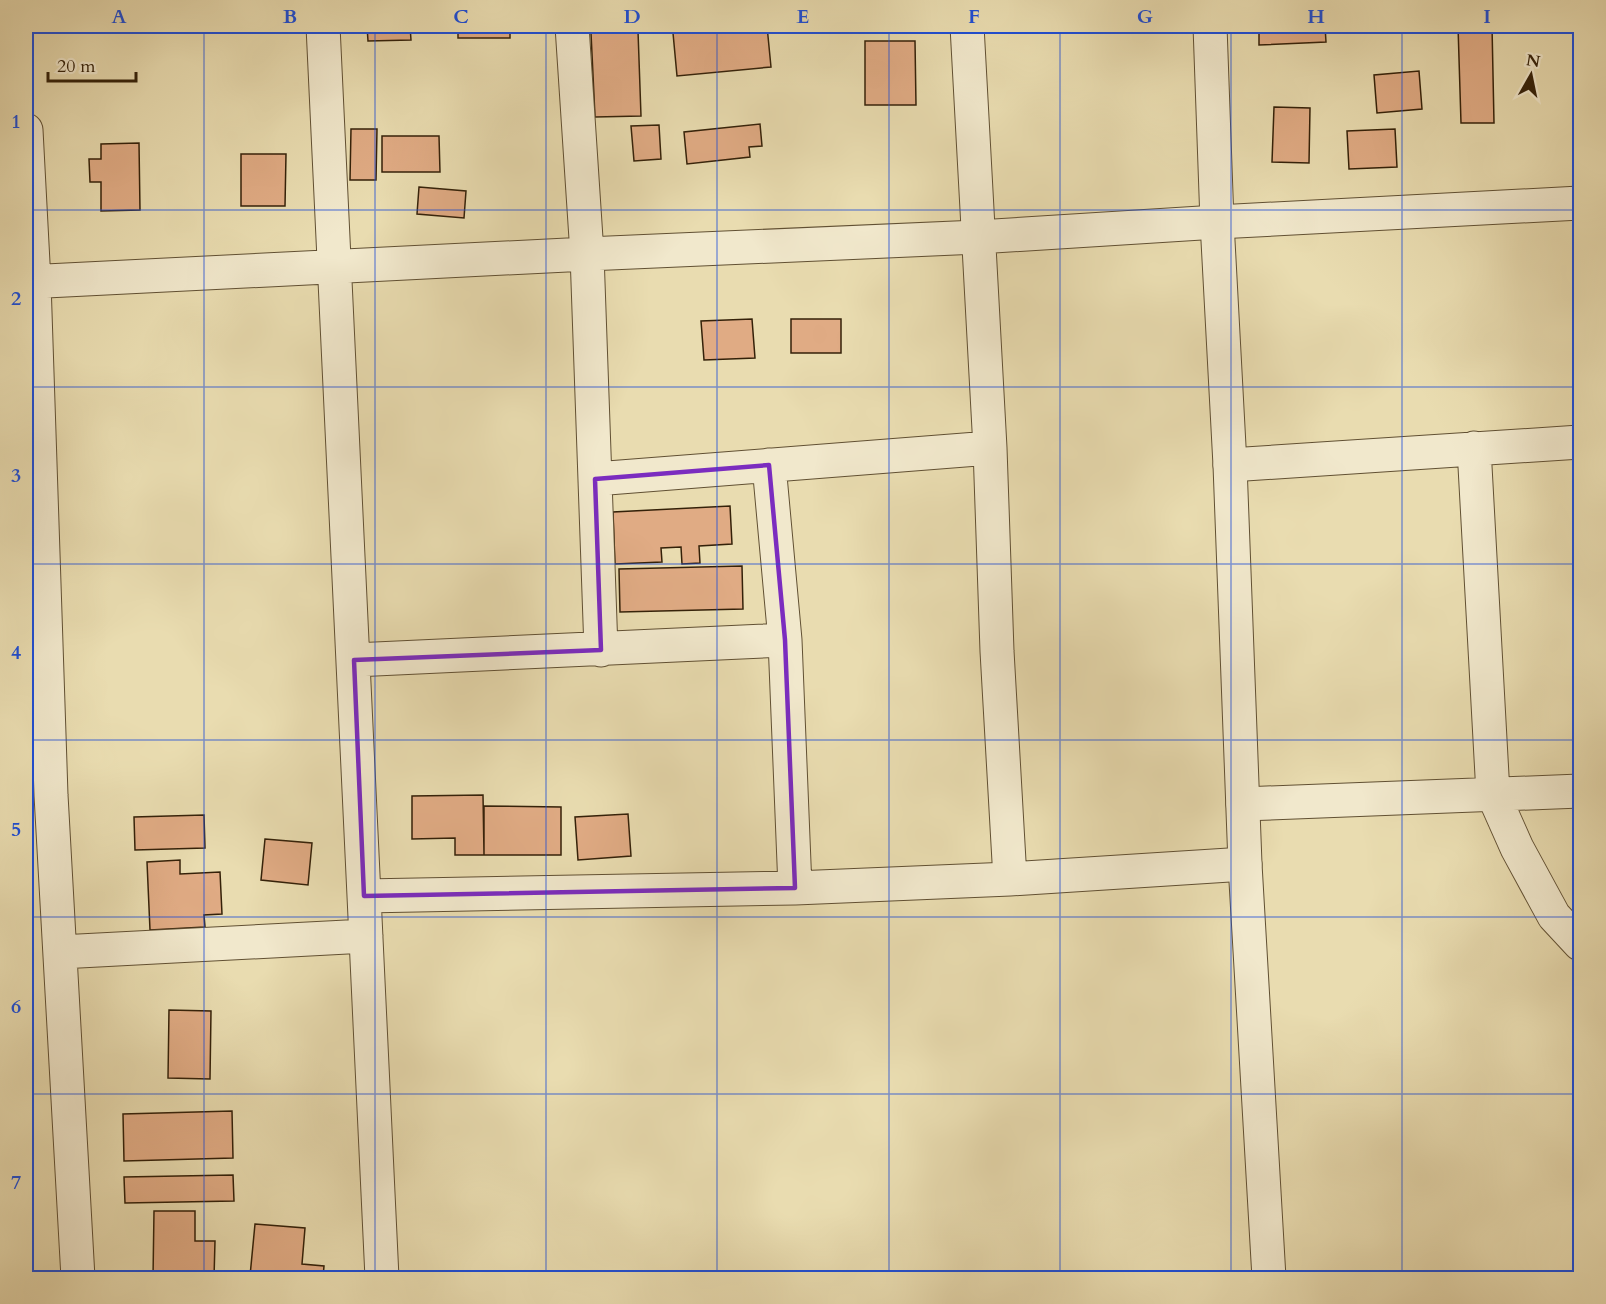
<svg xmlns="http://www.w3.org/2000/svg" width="1606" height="1304" viewBox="0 0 1606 1304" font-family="Cardo,serif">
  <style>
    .building { fill: #e0ab84; stroke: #342109; stroke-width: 1.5 }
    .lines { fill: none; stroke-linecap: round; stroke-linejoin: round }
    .minor-casing { stroke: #615033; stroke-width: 35 }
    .tertiary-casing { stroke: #615033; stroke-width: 35 }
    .minor { stroke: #f1e8cc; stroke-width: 33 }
    .tertiary { stroke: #f1e8cc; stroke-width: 33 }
    .marked { fill: none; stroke: #7b2cbf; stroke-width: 4.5; stroke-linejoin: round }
    .grid { fill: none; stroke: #1d4ed8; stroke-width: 1.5; stroke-opacity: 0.55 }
    .neatline { fill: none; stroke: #1d4ed8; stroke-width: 2 }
    .grid-label { font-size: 20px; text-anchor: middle; font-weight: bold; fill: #1d4ed8 }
  </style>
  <rect width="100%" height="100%" fill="#e9dcb0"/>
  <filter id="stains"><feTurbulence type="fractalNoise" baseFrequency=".00333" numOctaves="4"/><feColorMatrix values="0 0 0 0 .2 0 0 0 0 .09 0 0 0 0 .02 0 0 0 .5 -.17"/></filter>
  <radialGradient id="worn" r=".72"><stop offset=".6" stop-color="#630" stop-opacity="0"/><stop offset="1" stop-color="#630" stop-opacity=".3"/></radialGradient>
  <!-- building -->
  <path class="building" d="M367 26H410L411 40 368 41Z
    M458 26H510V38H458Z
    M755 26H767L771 67 677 76 673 33Z
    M1259 26H1325L1326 42 1259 45Z
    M1458 26H1492L1494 123H1461Z
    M638 31 641 116 595 117 591 33Z
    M865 41H915L916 105H865Z
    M1419 71 1422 109 1377 113 1374 75Z
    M1274 107 1310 108 1309 163 1272 162Z
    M760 124 762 146 749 147 750 157 687 164 684 132Z
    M659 125 661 159 634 161 631 126Z
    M351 129H377L376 180H350Z
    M1395 129 1397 167 1349 169 1347 131Z
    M382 136H439L440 172H382Z
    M139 143 140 210 101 211V182H90L89 159H101V144Z
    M241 154H286L285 206H241Z
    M419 187 466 191 464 218 417 214Z
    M752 319 755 358 704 360 701 321Z
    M791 319H841V353H791Z
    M730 506 732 544 699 546 700 563 682 564 681 547 661 548 662 562 615 564 613 512Z
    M742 566 743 609 620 612 619 569Z
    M483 795 484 855H455V838L412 839V796Z
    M484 806 561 807V855H484Z
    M628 814 631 856 578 860 575 817Z
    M204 815 205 848 135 850 134 817Z
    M265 839 312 843 308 885 261 880Z
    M180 860V874L220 872 222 914 204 915 205 927 150 930 147 862Z
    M169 1010 211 1011 210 1079 168 1078Z
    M232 1111 233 1158 124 1161 123 1114Z
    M233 1175 234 1201 125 1203 124 1177Z
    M154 1211H195V1241H215L214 1278H153Z
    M255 1224 305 1228 302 1264 324 1266 323 1278H267V1277L250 1276Z"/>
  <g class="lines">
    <!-- minor casing -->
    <g class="minor-casing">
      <path id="minor" d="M323 26 382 1278
        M572 26 587 254 601 650
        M967 26 990 448 997 651 1010 879
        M26 130 34 282 51 795 78 1278
        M26 282 587 254 978 237 1217 222 1580 203
        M1474 448 1493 794 1517 848 1554 916 1580 944
        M769 465 785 640 795 888
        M1230 465 1580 442
        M595 479 990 448
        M354 660 785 640
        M1243 804 1580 791
        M364 896 795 888 1010 879 1245 864
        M60 952 366 936"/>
    </g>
    <!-- tertiary casing -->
    <g class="tertiary-casing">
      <path id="tertiary" d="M1210 26 1217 222 1230 465 1245 864 1269 1278"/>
    </g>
    <!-- minor -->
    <use href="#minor" class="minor"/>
    <!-- tertiary -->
    <use href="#tertiary" class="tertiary"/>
  </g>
  <!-- marked area -->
  <path class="marked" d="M769 465 785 640 795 888 364 896 354 660 601 650 595 479Z"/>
  <!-- grid -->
  <path class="grid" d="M204 26V1278M375 26V1278M546 26V1278M717 26V1278M889 26V1278M1060 26V1278M1231 26V1278M1402 26V1278M26 210H1580M26 387H1580M26 564H1580M26 740H1580M26 917H1580M26 1094H1580"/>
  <!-- margin -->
  <rect width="1606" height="1304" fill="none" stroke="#e9dcb0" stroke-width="66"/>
  <!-- north arrow -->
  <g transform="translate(1531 75) rotate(9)" stroke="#f1e8cc" stroke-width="4.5" paint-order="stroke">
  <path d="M0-4.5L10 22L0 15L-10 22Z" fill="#342109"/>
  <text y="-9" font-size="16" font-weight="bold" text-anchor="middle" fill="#342109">N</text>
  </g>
  <!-- scale -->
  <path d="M48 72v9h88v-9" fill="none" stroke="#342109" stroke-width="3"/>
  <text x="57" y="72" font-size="18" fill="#342109" stroke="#f1e8cc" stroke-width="4.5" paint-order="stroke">20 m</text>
  <rect x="33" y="33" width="1540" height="1238" class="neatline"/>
  <g class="grid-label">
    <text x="119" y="23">A</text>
    <text x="290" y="23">B</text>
    <text x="461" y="23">C</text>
    <text x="632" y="23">D</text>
    <text x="803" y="23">E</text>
    <text x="974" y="23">F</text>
    <text x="1145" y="23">G</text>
    <text x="1316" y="23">H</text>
    <text x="1487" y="23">I</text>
    <text x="16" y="128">1</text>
    <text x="16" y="305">2</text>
    <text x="16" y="482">3</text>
    <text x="16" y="659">4</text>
    <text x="16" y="836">5</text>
    <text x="16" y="1013">6</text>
    <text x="16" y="1189">7</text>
  </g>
  <rect width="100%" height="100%" filter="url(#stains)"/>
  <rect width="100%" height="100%" fill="url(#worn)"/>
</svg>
